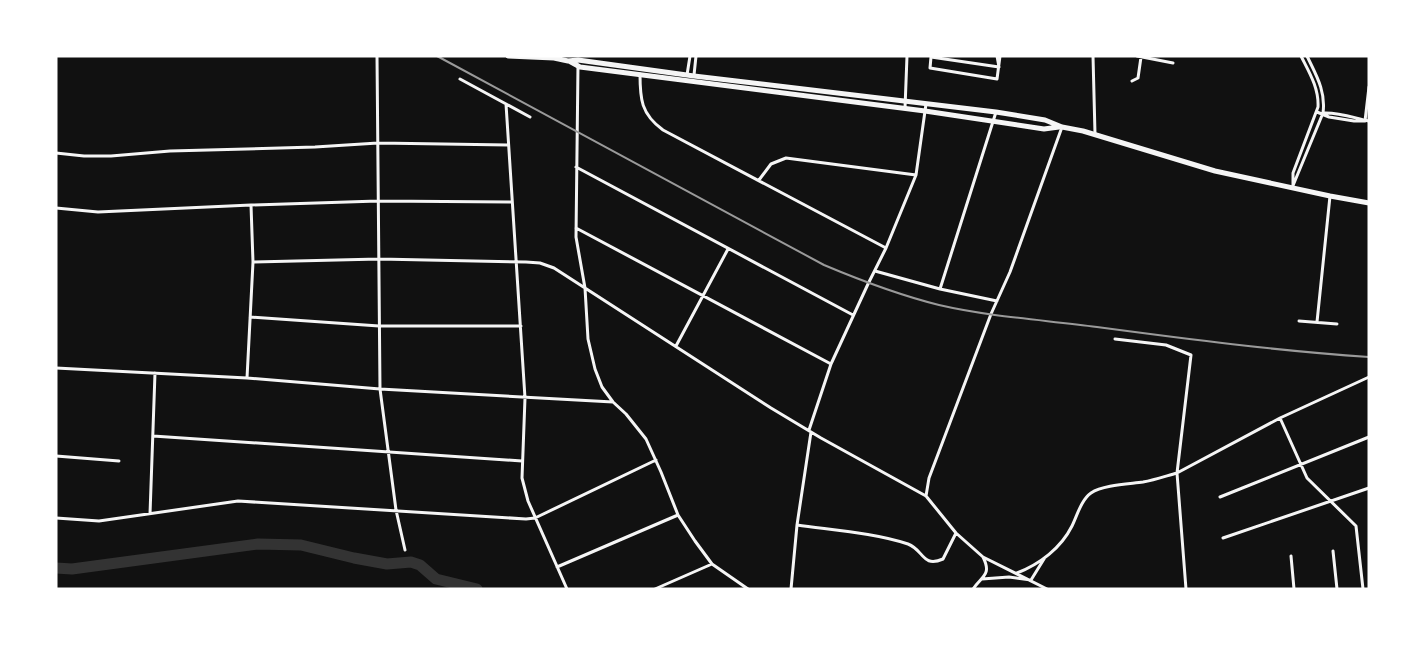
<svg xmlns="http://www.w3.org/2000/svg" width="1425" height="645" viewBox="0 0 1425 645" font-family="'Space Grotesk',sans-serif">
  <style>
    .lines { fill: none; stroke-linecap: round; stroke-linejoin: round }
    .river { stroke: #333; stroke-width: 11 }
    .minor { stroke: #f5f5f5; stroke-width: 3 }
    .primary { stroke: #f5f5f5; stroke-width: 5 }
    .rail { stroke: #9a9a9a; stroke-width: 2 }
  </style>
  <rect width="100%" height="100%" fill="#111"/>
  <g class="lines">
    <!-- river -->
    <path class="river" d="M56 568 72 569 258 544 301 545 354 558 387 564 411 562 420 565 436 579 477 589"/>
    <!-- minor -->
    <path class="minor" d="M377 56 380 389 396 510 405 550
      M997 56 999 67 931 57 930 68 997 79 1000 56
      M1093 56 1095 134
      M1137 56 1173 63
      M578 65 576 237 585 288 588 339 595 369 602 387 613 402 626 414 646 439 661 472 678 515 695 541 712 564 748 589
      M640 74C640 99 641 114 663 130L886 248
      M687 75 690 56
      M694 75 696 56
      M460 79 530 117
      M1132 81 1138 78 1141 57
      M506 104 525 398 522 478 528 501 567 589
      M905 108 907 56
      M1317 112 1329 117 1354 121H1365
      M1323 113C1339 112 1354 118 1369 121
      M1365 121 1369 87
      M56 153 84 156H111L170 151 315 147 378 143 508 145
      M576 167 853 315
      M759 180 771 164 786 158 916 175
      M1293 185V173L1318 107C1319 88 1309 72 1301 56
      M1292 188 1323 113C1326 91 1316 75 1307 56
      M56 208 98 212 251 205 378 201 512 202
      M576 228 831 364
      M253 262 379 259 526 262 540 263 554 268 771 408 821 438 926 496 956 533 983 557 1047 589
      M875 271 940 289 997 301
      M940 289 996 112
      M250 317 379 326H521
      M1299 321 1337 324
      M1317 322 1330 196
      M1115 339 1166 345 1191 355 1177 473 1186 589
      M676 346 728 249
      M56 368 247 378 380 389 613 402
      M247 378 253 262 251 205
      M1280 418 1307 478 1356 526 1363 589
      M809 430 831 364 868 284 886 248 916 175 926 104
      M153 436 522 461
      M56 456 119 461
      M926 496 929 478 991 314 1010 272 1062 127
      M1220 497 1369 437
      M150 514 155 373
      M56 518 99 521 238 501 526 519 535 518 656 460
      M797 525C832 530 876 533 908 544 924 550 922 568 943 559L956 533
      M1223 538 1369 488
      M1333 551 1337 589
      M1291 556 1294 589
      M557 567 678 515
      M1017 573C1040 564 1061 548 1072 526 1077 516 1081 500 1091 493 1103 485 1129 484 1143 482 1155 480 1166 476 1177 473L1280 418 1369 377
      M982 579 1009 577 1031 580 1044 559
      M655 589 712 564
      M791 589 797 525 811 432
      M973 589C982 576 992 575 983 557"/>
    <!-- primary -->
    <path class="primary" d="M508 56 554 58 568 61 578 60 694 76 996 112 1045 120 1062 127 1083 131 1215 171 1330 196 1369 203
      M569 61 580 67 925 111 1044 129 1059 127"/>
    <!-- rail -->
    <path class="rail" d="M437 56 824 265C862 281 899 295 939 305 991 317 1045 320 1097 327 1187 339 1278 351 1369 357"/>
  </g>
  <!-- border -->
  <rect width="1425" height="645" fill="none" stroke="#ffffff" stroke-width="115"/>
</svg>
